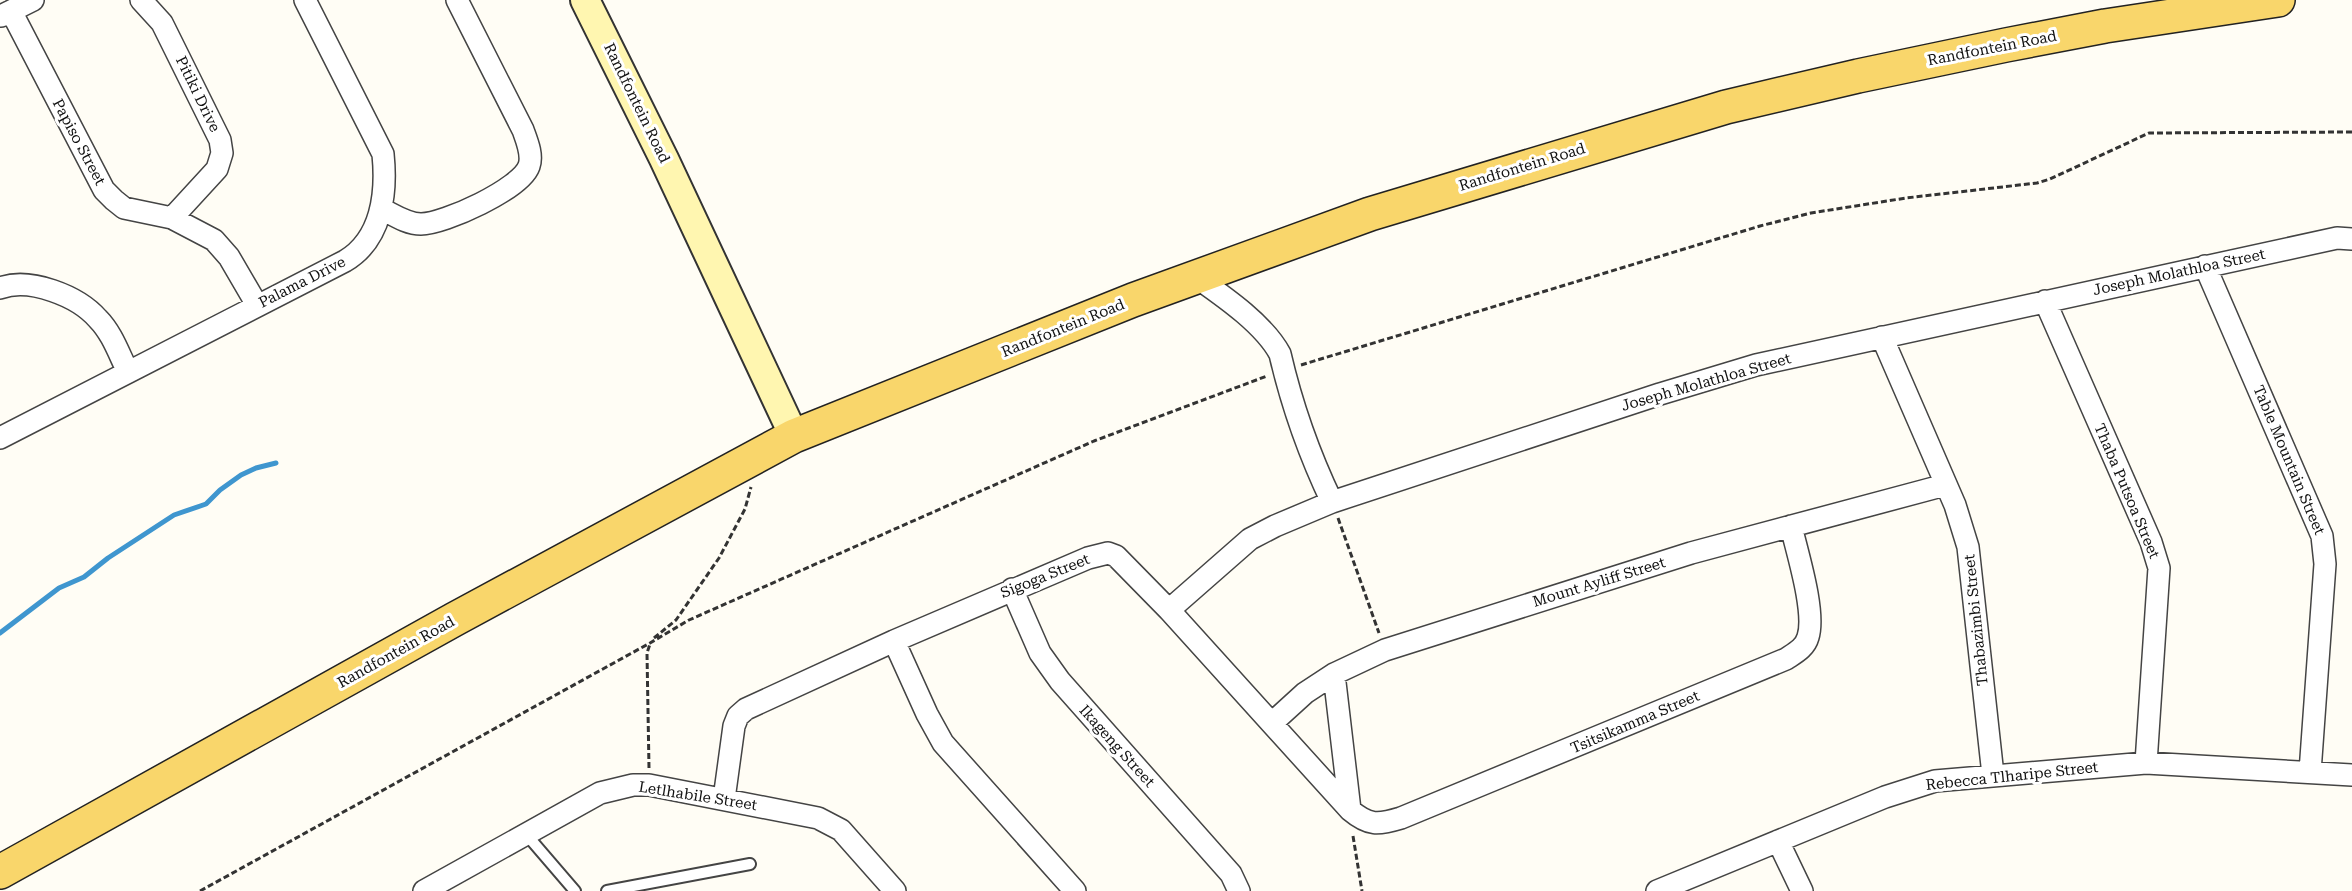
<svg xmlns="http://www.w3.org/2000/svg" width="2352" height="891" viewBox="0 0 2352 891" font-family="'Roboto Serif',serif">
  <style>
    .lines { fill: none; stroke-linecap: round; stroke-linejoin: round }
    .stream { stroke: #3f96cf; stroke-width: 5 }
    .lane-casing { stroke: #444; stroke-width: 14 }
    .street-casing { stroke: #444; stroke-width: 24 }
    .secondary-casing { stroke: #333; stroke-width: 32 }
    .primary-casing { stroke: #222; stroke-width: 36 }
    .path { stroke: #333; stroke-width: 3; stroke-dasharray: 6 3; stroke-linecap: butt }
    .lane { stroke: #fff; stroke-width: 10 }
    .street { stroke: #fff; stroke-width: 21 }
    .secondary { stroke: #fff6b0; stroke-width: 28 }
    .primary { stroke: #f9d66b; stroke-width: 33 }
    .labels { text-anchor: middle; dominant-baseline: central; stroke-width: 6; stroke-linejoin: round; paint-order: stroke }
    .street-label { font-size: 15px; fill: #111; stroke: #fff }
  </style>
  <rect width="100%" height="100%" fill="#fffdf5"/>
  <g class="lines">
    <!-- stream -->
    <path class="stream" d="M0 633 59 588 84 577 108 558 174 515 206 504 220 490 241 475 256 468 276 463"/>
    <!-- lane casing -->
    <g class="lane-casing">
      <path id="lane" d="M526 834 575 891
        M607 891 750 864"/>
    </g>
    <!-- street casing -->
    <g class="street-casing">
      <path id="street" d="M141 0 162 23 220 140 222 153 217 169 172 218
        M11 11 104 190 114 200 124 208 172 218 214 240 229 257 257 305
        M1 16 33 0
        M382 209C394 215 407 224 421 224 444 224 521 189 529 166 533 155 527 141 523 130L457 0
        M2205 266 2322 536 2325 564 2310 772
        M1196 277C1223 296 1264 324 1280 354 1292 406 1309 454 1332 502
        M0 288C30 277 78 296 98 319 112 333 119 354 128 372
        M2045 301 2151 542 2159 568 2146 763
        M1882 337 1955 505 1968 547 1993 775
        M0 438 345 261C382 239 387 193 383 154L305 0
        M1012 589 1040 653 1060 681 1231 874 1239 891
        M1169 610 1250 539 1275 526 1332 502 1660 394 1756 365 2337 238 2352 239
        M894 641 927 714 943 743 1075 891
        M1334 674 1350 810
        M1272 723 1305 693 1334 674 1385 650 1691 553 1945 485
        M724 799 734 726 738 716 746 709 894 641 1088 558 1108 553 1116 556 1169 610 1350 810C1369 826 1378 825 1401 818L1786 659C1795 653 1805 648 1808 637 1816 612 1797 552 1791 526
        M1778 841 1802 891
        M424 891 600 793 633 785H649L818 818 841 830 895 891
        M1657 891 1885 797 1935 781 2146 763 2352 775"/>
    </g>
    <!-- secondary casing -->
    <g class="secondary-casing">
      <path id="secondary" d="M585 0 664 159 794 436"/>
    </g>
    <!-- primary casing -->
    <g class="primary-casing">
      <path id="primary" d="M0 872 455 619 794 436 1133 300 1370 214 1726 107 1858 76 2006 45 2105 26 2278 0"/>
    </g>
    <!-- path -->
    <path class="path" d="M1301 365 1760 226 1811 213 1906 198 2037 183 2050 179 2149 133 2352 132
      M1338 518 1379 633
      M654 638 676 620 719 558 745 509 751 487
      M649 768 647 653 650 644
      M1353 836 1362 891
      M200 891 650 643 689 620 1094 441 1267 376"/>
    <!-- lane -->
    <use href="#lane" class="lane"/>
    <!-- street -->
    <use href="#street" class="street"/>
    <!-- secondary -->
    <use href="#secondary" class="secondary"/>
    <!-- primary -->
    <use href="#primary" class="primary"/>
  </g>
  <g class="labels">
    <!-- street labels -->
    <g class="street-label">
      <text transform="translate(1992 48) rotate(-11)">Randfontein Road</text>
      <text transform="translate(198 94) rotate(64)">Pitiki Drive</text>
      <text transform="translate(637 103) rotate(64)">Randfontein Road</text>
      <text transform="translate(79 142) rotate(62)">Papiso Street</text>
      <text transform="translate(1522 167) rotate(-17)">Randfontein Road</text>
      <text transform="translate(2179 272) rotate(-12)">Joseph Molathloa Street</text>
      <text transform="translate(302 282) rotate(-27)">Palama Drive</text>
      <text transform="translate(1063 328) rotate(-22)">Randfontein Road</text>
      <text transform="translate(1706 382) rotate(-16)">Joseph Molathloa Street</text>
      <text transform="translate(2289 460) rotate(67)">Table Mountain Street</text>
      <text transform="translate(2127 491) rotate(67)">Thaba Putsoa Street</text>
      <text transform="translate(1045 576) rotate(-22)">Sigoga Street</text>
      <text transform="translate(1599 582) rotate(-17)">Mount Ayliff Street</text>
      <text transform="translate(1976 620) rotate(-96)">Thabazimbi Street</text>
      <text transform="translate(396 652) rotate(-29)">Randfontein Road</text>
      <text transform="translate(1635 722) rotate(-23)">Tsitsikamma Street</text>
      <text transform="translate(1117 746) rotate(48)">Ikageng Street</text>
      <text transform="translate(2012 776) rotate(-6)">Rebecca Tlharipe Street</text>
      <text transform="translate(698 796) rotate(9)">Letlhabile Street</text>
    </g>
  </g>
</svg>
